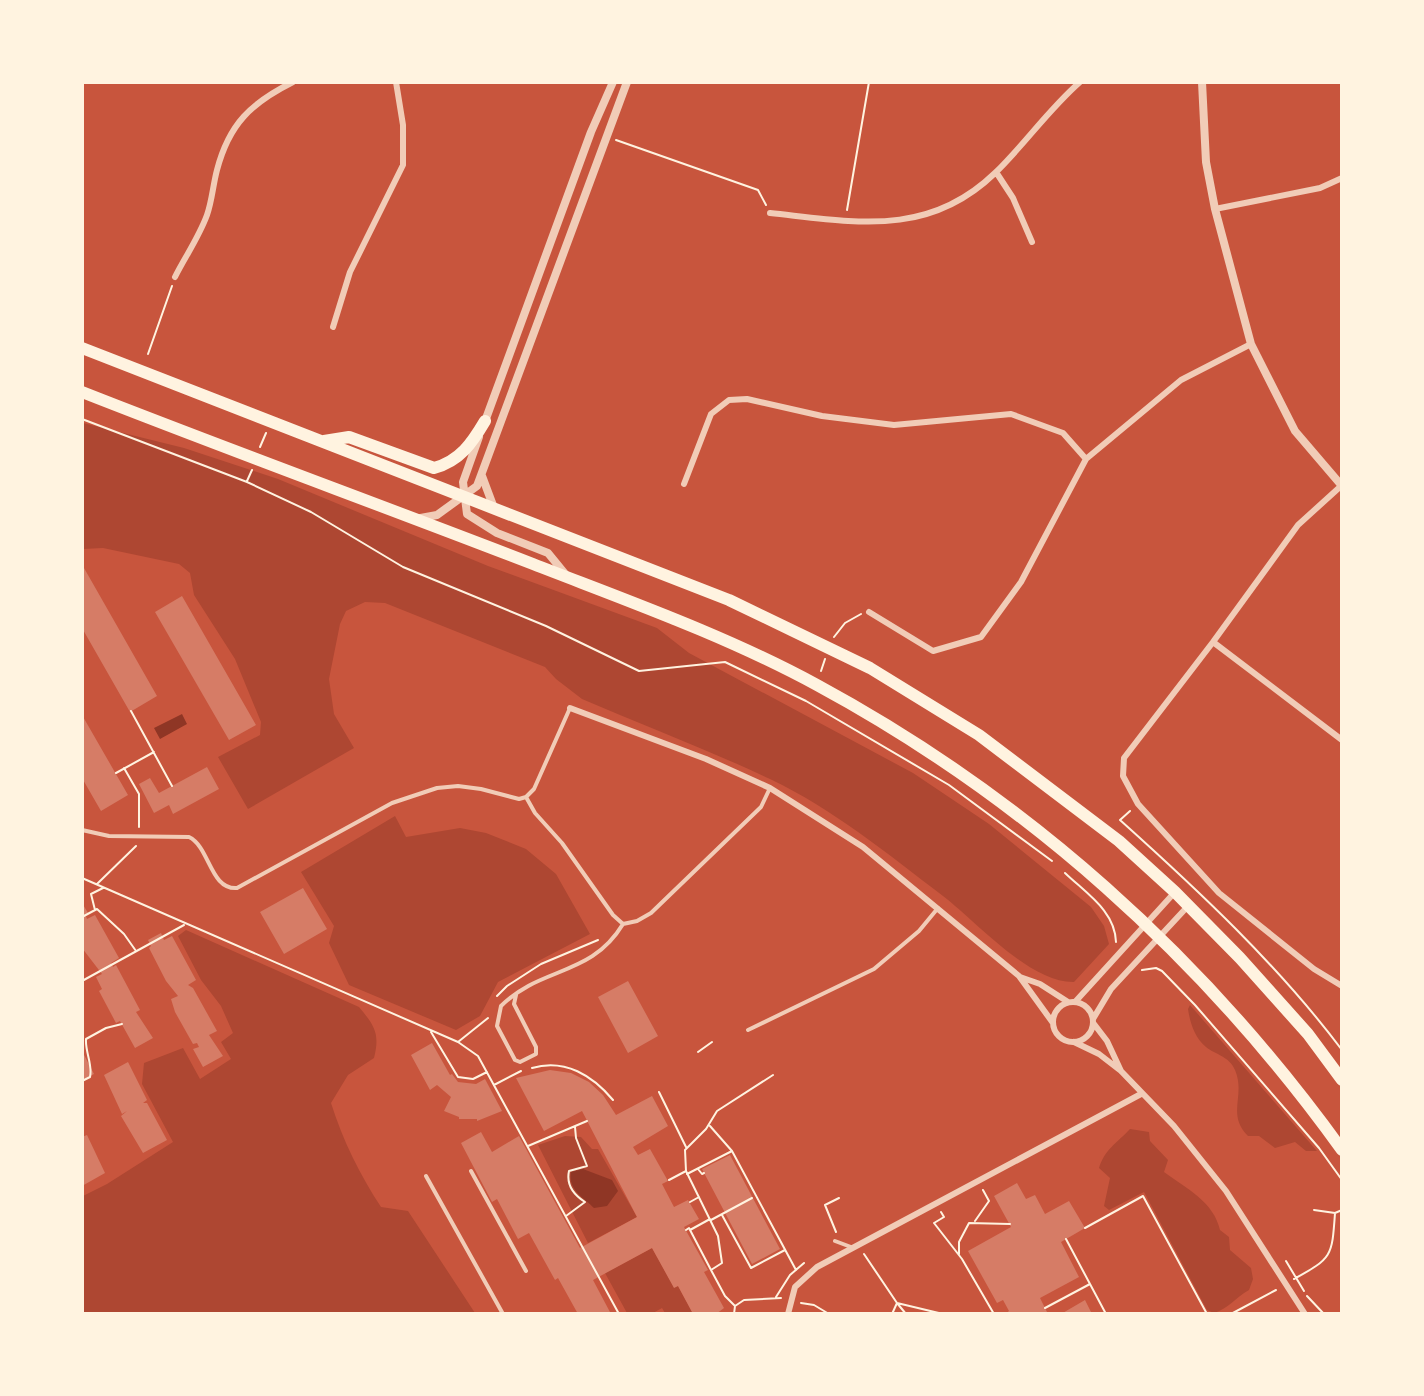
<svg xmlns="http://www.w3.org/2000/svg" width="1424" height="1396" viewBox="0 0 1424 1396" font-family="'DM Sans',sans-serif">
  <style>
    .green { fill: #ae4732 }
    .water { fill: #8f3625 }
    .building { fill: #d67c66 }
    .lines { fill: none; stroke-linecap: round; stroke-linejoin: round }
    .path { stroke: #fff3e0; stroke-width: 2 }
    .service { stroke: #f1ccb7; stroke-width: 4 }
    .minor { stroke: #f1ccb7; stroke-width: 6 }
    .tertiary { stroke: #f1ccb7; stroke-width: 8 }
    .trunk { stroke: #fff3e0; stroke-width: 12 }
  </style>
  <rect width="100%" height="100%" fill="#c8553d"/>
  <!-- green -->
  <path class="green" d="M83 423 184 448 278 479 488 566 657 628 689 653 913 773 989 824 1091 907 1104 926 1109 944 1074 982C1030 983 977 922 943 896 888 854 833 809 770 779 709 750 644 726 582 699L556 679 545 667 385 603 365 602 346 611 340 624 329 679 334 714 354 748 248 809 218 757 260 735 261 722 235 659 194 595 190 573 179 564 103 548 83 549Z
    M395 816 406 837 460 828 486 833 526 849 556 874 590 934 498 982 480 1016 456 1030 349 985 329 943 334 926 301 872Z
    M186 930 359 1007C375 1026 380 1034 374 1058L348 1075 331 1103C343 1141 360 1175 381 1207L408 1211 475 1313H83V1196L107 1184 173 1142 142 1084 144 1063 183 1048 200 1079 231 1059 221 1042 233 1033 221 1006 201 980 178 936Z
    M1190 1005 1317 1151H1306L1295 1142 1275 1148 1259 1136H1248C1226 1114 1246 1096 1235 1070 1229 1056 1216 1055 1206 1047 1194 1037 1190 1022 1188 1009Z
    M1130 1129 1149 1132 1150 1141 1168 1160 1164 1172C1186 1188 1214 1202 1220 1230L1229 1237 1230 1250 1251 1268 1253 1279 1249 1290C1235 1298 1229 1308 1214 1313L1207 1310 1144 1192 1109 1210 1104 1206 1110 1178 1099 1168C1105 1149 1117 1143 1130 1129Z
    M565 1136 581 1137 592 1149H598L637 1217 588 1243 538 1145Z
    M652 1248 674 1287 678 1286 693 1313H665L662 1308 653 1313H627L605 1273Z"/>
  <!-- water -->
  <path class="water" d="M182 714 187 724 160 739 154 728Z
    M583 1169 612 1180 618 1191 607 1206 594 1208C583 1197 568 1190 571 1172Z"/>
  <!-- building -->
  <path class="building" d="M84 568 157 696 130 712 82 628Z
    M182 596 256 725 229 740 155 612Z
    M82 715 128 795 101 811 82 778Z
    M207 767 219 789 173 814 169 805 154 813 139 784 150 778 159 793Z
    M303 888 327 929 284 954 260 912Z
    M82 903 88 913 85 914 87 919 95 915 119 958 111 963 113 967 116 965 140 1010 136 1012 153 1038 135 1048 120 1021 116 1023 99 991 102 989 96 977 102 974 82 948Z
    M161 933 164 940 172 936 196 980 188 985 193 988 217 1031 209 1035 223 1056 203 1067 193 1049 199 1047 197 1043 193 1044 175 1012 171 999 178 996 166 981 149 948 151 946 148 940Z
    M628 981 658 1036 628 1053 598 997Z
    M432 1043 450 1075 452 1074 458 1082 476 1084 485 1079 502 1111 477 1121V1119H459V1117L444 1111 451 1097 437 1085 430 1090 411 1055Z
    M82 1051 94 1074 82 1080Z
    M128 1062 147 1100 143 1103H147L167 1140 143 1153 121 1116 127 1111 122 1114 104 1075Z
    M550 1070 571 1073 589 1082 603 1095 616 1115 652 1096 668 1126 633 1147 638 1155 650 1149 668 1181 662 1184 674 1207 688 1200 699 1219 684 1227 708 1270 704 1272 724 1308 716 1314H693L678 1286 674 1288 652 1248 593 1280 611 1314H578L558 1278 555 1280 529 1233 518 1239 497 1199 492 1202 461 1143 481 1132 492 1152 519 1136 580 1248 637 1217 582 1111 544 1131 516 1078Z
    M87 1135 105 1173 82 1186V1137Z
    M730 1155 780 1249 752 1264 702 1169Z
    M1017 1183 1026 1199 1035 1195 1045 1214 1069 1201 1085 1228 1061 1242 1079 1277 1040 1298 1048 1314H1005L1009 1311 1003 1300 997 1303 968 1251 1011 1227 994 1196Z
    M1085 1300 1092 1314H1061Z"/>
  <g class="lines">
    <!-- path -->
    <path class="path" d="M616 140 758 190 766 205
      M847 210 869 82
      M148 354 172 286
      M82 419 247 482 311 512 403 567 546 626 639 671 725 662 806 701 949 785 1052 861
      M260 447 266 433
      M247 481 252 470
      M834 637 845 623 861 614
      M821 671 825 659
      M131 711 172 786
      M124 768 139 794V827
      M116 773 154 752
      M1130 811 1120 820C1199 891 1278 965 1342 1050
      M1065 873C1087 894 1115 911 1116 942
      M82 878 458 1042 478 1056 619 1314
      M97 884 136 846
      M95 910 91 894 103 888
      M82 917 97 909 124 934 136 951
      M1142 970 1156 968 1162 971 1195 1005 1319 1148 1342 1180
      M82 981 184 925
      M497 996 507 986 541 964 598 940
      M431 1032 458 1077 473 1079 487 1072
      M458 1042 488 1018
      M698 1052 712 1042
      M532 1068C565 1058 593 1076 613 1100
      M82 1081 90 1077C93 1065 85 1052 86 1039L106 1028 122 1024
      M494 1085 521 1071
      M659 1092 686 1147
      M710 1126 732 1151
      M528 1146 587 1121
      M698 1169 702 1174 704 1173
      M687 1174 732 1151 796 1270
      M669 1180 686 1171
      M690 1202 699 1197
      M1314 1210 1335 1213
      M941 1212 944 1217 934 1223 962 1259 994 1314
      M722 1215 751 1268 785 1250
      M566 1216 585 1202C574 1195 566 1185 569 1171L587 1166 576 1138 575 1127
      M711 1220 752 1198
      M975 1221 989 1201 983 1190
      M1085 1228 1143 1196 1207 1314
      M686 1230 689 1228 711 1270
      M690 1230 710 1219
      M836 1232 825 1205 839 1198
      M1066 1239 1106 1314
      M864 1254 897 1303 892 1314
      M959 1254V1242L969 1223 1010 1224
      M1286 1261 1304 1291
      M1294 1279C1332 1258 1332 1257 1335 1213L1342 1210
      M1307 1296 1324 1314
      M776 1297 790 1275 804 1263
      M801 1303 814 1305 829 1314
      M897 1303 943 1314
      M897 1303 906 1314
      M735 1306 744 1300 781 1298
      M1045 1308 1090 1284
      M734 1314 735 1306 725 1296 711 1270 722 1263 718 1236 686 1171 685 1150 706 1129 717 1111 773 1075
      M1231 1314 1276 1290"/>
    <!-- service -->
    <path class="service" d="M526 797 535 813 562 843 613 915 623 924
      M82 830 109 836 189 837C210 847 210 890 237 888L392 803 437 788 458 786 481 789 519 799 526 797 534 789 570 708
      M516 995 514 1004 536 1047V1054L520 1062 515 1060 497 1026 501 1006C541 966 591 977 623 924L637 921 651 913 761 807 770 788
      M748 1030 874 969 919 931 938 908
      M471 1171 526 1271
      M426 1176 503 1314
      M835 1241 851 1247"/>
    <!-- minor -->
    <path class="minor" d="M996 172 1013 198 1032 242
      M1215 209 1320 188 1342 178
      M770 213C855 222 928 238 995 173 1025 144 1049 109 1080 82
      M175 277C185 257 199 237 207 215 212 201 213 185 217 170 229 124 251 103 293 82
      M333 327 350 272 403 165V125L396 82
      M684 484 711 414 729 400 747 399 822 416 894 425 1011 414 1063 433 1086 459
      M1341 486 1298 525 1213 642 1124 758 1123 776 1138 804 1219 893 1314 969 1342 986
      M869 612 933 651 981 637 1021 582 1086 459 1181 380 1251 344
      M1213 642 1342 740
      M570 708 706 759 770 788 863 847 1019 976 1053 1023
      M1020 977 1040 984 1068 1002
      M1053 1022a20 20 0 1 1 40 0a20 20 0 1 1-40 0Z
      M1075 1002 1175 892
      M1093 1019 1111 989 1188 906
      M1094 1024 1107 1041 1121 1071
      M1074 1042 1099 1054 1121 1071 1174 1126 1226 1191 1305 1314
      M788 1314 795 1287 817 1267 1141 1094"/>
    <!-- tertiary -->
    <path class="tertiary" d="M1202 82 1206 162 1215 209 1251 344 1295 431 1342 486
      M484 424 591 132 613 82
      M479 437 463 482 467 514 497 533 548 553 566 575
      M482 476 494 508
      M415 519 437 515 477 486 627 82"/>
    <!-- trunk -->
    <path class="trunk" d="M82 348 729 600 870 668 979 735 1119 841 1175 892 1240 958 1308 1034 1342 1080
      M82 392C232 451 383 506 533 564 628 601 727 636 817 685 1026 798 1203 957 1342 1150
      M324 441 349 437 434 468C460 461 472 443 485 421"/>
  </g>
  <!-- border -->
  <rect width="1424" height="1396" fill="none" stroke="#fff3e0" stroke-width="168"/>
</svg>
